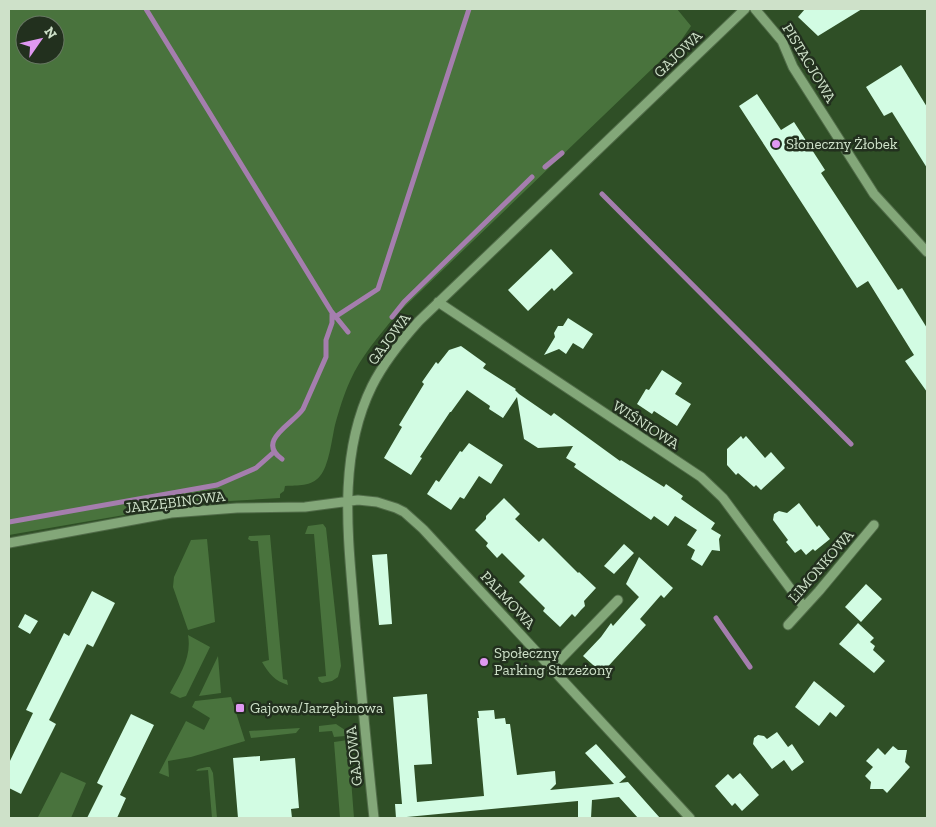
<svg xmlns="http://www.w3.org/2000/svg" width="936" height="827" viewBox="0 0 936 827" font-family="'Zilla Slab',serif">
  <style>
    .green { fill: #49733d; fill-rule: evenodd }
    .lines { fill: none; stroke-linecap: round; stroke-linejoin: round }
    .stream { stroke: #a57eae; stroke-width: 5 }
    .building { fill: #d2fce3 }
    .minor-casing { stroke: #506b48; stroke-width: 11 }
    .minor { stroke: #83a779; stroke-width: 9 }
    .poi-dot { fill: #df98f1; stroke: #22301e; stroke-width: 2 }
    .labels { text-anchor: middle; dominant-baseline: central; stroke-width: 5; stroke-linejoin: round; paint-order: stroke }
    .street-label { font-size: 15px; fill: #cee1c9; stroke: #22301e }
    .poi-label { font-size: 15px; fill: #cee1c9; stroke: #22301e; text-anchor: start }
  </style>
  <rect width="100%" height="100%" fill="#2f4f26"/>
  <!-- green -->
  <path class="green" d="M9 9H677L691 26 680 42 396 315C379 336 361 356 350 381 344 394 339 410 335 425 332 438 329 466 320 476 311 487 298 485 285 486L284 491 280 494V498L193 503 9 535ZM25 25H55V55H25Z
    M323 524 326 528 341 666 338 677 332 681 322 683 319 681 318 677 326 676 314 534H305L308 526Z
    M270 535 283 679 287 680 288 685C275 681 269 674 262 662L269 660 258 541H251L248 539 249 536Z
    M207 539 215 622 188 630 173 587 174 577 191 540Z
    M188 635 210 647 186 696 180 698 170 693C180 674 192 657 188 635Z
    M218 656 221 693 199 696Z
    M231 697 245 741 191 757 168 761 169 777 159 773 186 721 204 730 210 718 192 707 195 701Z
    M336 724 345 730V736L334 737 332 731 319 732V726Z
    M300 728 296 733 251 738 249 731Z
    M348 740 354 818H340L334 742Z
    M207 767H210L213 773 217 818H212L208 770 196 771 198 769Z
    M61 772 86 783 71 818H42L38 817Z"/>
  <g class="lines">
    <!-- stream -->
    <path class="stream" d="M146 9 331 311 348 332
      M545 167 562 153
      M602 194 851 444
      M335 317 378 289 469 9
      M392 317 404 302 532 177
      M282 459C255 441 294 423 303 409L326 357V340L332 323V314
      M9 522 217 485 256 468 274 452
      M716 618 750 667"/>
  </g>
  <!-- building -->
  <path class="building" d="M805 9H862L818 36 798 17Z
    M901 65 927 107V168L892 112 884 116 866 87Z
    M757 94 781 130 794 122 825 170 821 173 898 290 902 288 927 328V392L905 361 914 355 868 281 857 288 739 106Z
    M551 249 573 273 554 291 552 288 528 311 508 290Z
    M568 318 593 334 583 349 573 343 566 354 559 349 544 355 555 337 554 333 558 326H563Z
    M461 346 486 364 483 368 516 389 515 390 519 394 551 416 554 413 620 461 621 460 664 487 666 484 683 496 681 499 715 523 711 529 721 535 719 539 720 551 712 550 702 566 691 559 695 550 687 545 697 530 675 516 668 526 654 516 651 520 603 487 574 467 576 464 566 458 573 446 538 448 524 439 517 397 503 418 489 409 490 406 467 390 451 412H450L420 457 422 458 411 475 384 458 402 427 399 425 424 384 422 382 436 362 438 364 449 350Z
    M662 370 682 383 675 394 691 404 677 426 654 411 652 414 637 404 646 389 649 390Z
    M741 436 743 439 746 436 765 458 771 452 785 468 761 490 756 485 754 487 738 473 736 475 727 465V449Z
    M469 443 503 465 491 484 479 476 464 499 460 497 451 510 427 494 436 480 439 482 460 451 462 452Z
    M504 498 520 514 515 519 539 542 543 538 578 573 579 572 596 588 584 601 585 606 581 610 575 617 572 614 560 627 543 611 545 608 519 582 525 576 502 553 497 558 486 546 488 543 475 530 486 519V516Z
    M799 503 817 527 819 525 830 539 815 551 813 549 806 555 801 549 795 553 786 542 788 540 773 520 774 514 779 511 787 513Z
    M624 544 634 553 614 574 604 566Z
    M387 554 392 624 379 625 372 555Z
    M639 557 673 588 664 598 661 595 640 619 646 625 602 673 583 656 601 637 611 623 613 626 639 597 626 584Z
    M866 584 882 599 861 622 845 607Z
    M92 591 115 603 93 647 87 644 49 720 56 724 21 794 9 788V763L33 713 26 710 64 633 69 636Z
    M25 614 38 621 30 634 18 627Z
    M858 623 874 638 870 642 875 646 873 650 885 661 874 673 839 644Z
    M814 681 845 706 836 717 830 712 819 726 795 707Z
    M427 694 432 764 414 765 417 802 484 796 477 718H479L478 711 494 710 495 719 505 718 506 724H510L517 775 555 771 556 784 550 790 614 784 585 753 596 744 626 777 619 783 628 782 660 818H638L619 797 592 800 591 818H578V801L396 818 395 804H402L393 697Z
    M131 714 154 725 120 795 126 798 117 818H87L103 786 97 783Z
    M777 732 788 747 792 744 804 762 792 771 784 760 772 769 753 744 754 738 758 735 764 736 767 739Z
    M893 746 898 750H907L905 762 910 767 887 793 883 789H870L871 782 865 776 873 767 866 761 878 748 885 755Z
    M260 756V761L295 758 299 808 291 809 292 818H238L233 758Z
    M740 773 759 795 742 811 735 803 732 806 715 786 728 774 733 779Z"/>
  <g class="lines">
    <!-- minor casing -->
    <g class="minor-casing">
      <path id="minor" d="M755 9 782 41 793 67 874 194 927 252
        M438 302 701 477 723 498 804 607
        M9 543 171 513 237 508 305 507 358 500 377 502 396 508 404 512 423 529 690 818
        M788 625 819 591 874 525
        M552 668 618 600
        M374 818C367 753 361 687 355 622 349 543 336 459 372 386 384 362 401 341 419 321L745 9"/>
    </g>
    <!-- minor -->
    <use href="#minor" class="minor"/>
  </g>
  <!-- markers -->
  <g class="poi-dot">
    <circle cx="776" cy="144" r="5"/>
    <circle cx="484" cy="662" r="5"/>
    <rect x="235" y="703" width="10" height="10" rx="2.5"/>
  </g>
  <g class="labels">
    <!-- street labels -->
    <g class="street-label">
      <text transform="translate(678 54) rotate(-44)">GAJOWA</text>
      <text transform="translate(809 63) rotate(59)">PISTACJOWA</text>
      <text transform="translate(389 339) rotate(-53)">GAJOWA</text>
      <text transform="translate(646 425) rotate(33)">WIŚNIOWA</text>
      <text transform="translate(175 502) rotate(-7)">JARZĘBINOWA</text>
      <text transform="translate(821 566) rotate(-49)">LIMONKOWA</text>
      <text transform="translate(508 600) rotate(47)">PALMOWA</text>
      <text transform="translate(354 756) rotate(-96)">GAJOWA</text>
    </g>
    <!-- poi labels -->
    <g class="poi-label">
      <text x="786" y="144">Słoneczny Żłobek</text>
      <text x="494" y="653">Społeczny<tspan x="494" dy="17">Parking Strzeżony</tspan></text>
      <text x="250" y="708">Gajowa/Jarzębinowa</text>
    </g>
  </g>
  <!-- border -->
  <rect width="936" height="827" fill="none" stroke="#cee1c9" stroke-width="20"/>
  <!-- north arrow -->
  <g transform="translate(40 40) rotate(56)"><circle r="24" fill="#22301e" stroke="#677762"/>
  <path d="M0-4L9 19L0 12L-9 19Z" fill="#df98f1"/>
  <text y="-8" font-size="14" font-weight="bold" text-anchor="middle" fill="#cee1c9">N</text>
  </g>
</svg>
